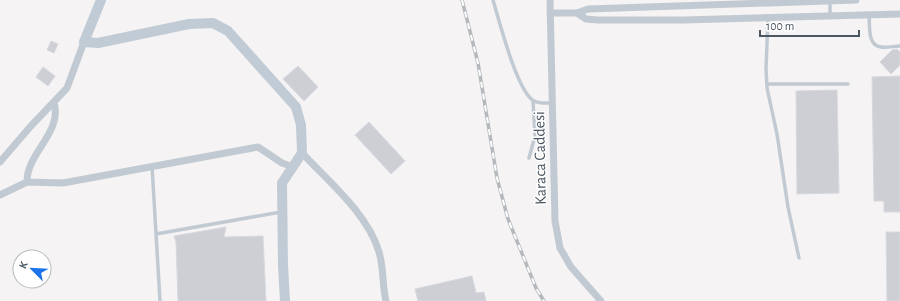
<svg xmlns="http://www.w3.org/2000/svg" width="900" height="301" viewBox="0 0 900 301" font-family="'Alegreya Sans',sans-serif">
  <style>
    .building { fill: #cdcfd5; stroke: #d7d9de }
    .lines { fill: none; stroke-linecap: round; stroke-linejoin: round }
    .lane { stroke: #c1cad2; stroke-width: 3.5 }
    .street { stroke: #c1cad2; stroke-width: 7 }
    .secondary { stroke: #c1cbd6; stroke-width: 10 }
    .rail-casing { stroke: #b5b8bd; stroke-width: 3.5 }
    .rail { stroke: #fff; stroke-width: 2; stroke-dasharray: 6; stroke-linecap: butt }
    .labels { text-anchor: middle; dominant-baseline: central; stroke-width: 3; stroke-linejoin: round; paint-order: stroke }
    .street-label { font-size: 16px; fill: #4a5661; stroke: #fff }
  </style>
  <rect width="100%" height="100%" fill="#f5f3f3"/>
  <!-- building -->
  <path class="building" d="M51 41 58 44 54 53 47 50Z
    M897 49 900 52V65L891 74 880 62 892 50Z
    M298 66 318 87 304 101 283 79Z
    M43 67 55 76 48 86 36 77Z
    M900 76V212H884V201H874L872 77Z
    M837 90 839 193 797 194 796 91Z
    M369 122 405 161 391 174 355 135Z
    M226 227 224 237 263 236 266 301H178L176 242 174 236Z
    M886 232H900V301H887Z
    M472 276 476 293 484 292 486 301H418L415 289Z"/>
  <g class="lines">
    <!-- lane -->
    <path class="lane" d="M493 0C499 20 517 92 534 101 540 104 547 103 553 103
      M830 1V16
      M869 15C870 25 867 46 881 47 887 48 894 46 900 46
      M768 18 766 69 767 88 777 134 788 207 799 258
      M767 84H848
      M529 158 535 136 533 101
      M152 166 160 301
      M156 234 281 212"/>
    <!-- street -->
    <path class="street" d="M550 0 555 221 560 248 571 267 601 301
      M550 13H577L588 9 856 0
      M577 13 586 19 598 20H684L900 14
      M302 153C328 181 368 214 379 252 384 268 382 285 386 301
      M0 162 30 127 67 88 84 42
      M27 182C26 154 63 132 54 103
      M0 195 27 182 63 183 258 147 282 163 293 167"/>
    <!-- secondary -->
    <path class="secondary" d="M101 0 84 42 98 43 189 24 213 23 228 31 296 107 301 125 302 153 282 183 283 265 285 301"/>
    <!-- rail casing -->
    <g class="rail-casing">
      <path id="rail" d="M462 0 478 63 497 178 508 219 536 288 544 301"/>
    </g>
    <!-- rail -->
    <use href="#rail" class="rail"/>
  </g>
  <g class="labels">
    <!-- street labels -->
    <g class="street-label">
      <text transform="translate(540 158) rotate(-91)">Karaca Caddesi</text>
    </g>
  </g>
  <!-- north arrow -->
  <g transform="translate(32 269) rotate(294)"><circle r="19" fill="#ffffff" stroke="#b7bbc0"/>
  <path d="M0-3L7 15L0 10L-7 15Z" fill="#1a73e8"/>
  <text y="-6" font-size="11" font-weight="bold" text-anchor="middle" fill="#4a5661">K</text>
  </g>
  <!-- scale -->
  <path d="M760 30v6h99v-6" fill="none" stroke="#4a5661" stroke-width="2"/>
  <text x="766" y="30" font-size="12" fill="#4a5661" stroke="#ffffff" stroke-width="3" paint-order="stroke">100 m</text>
</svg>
